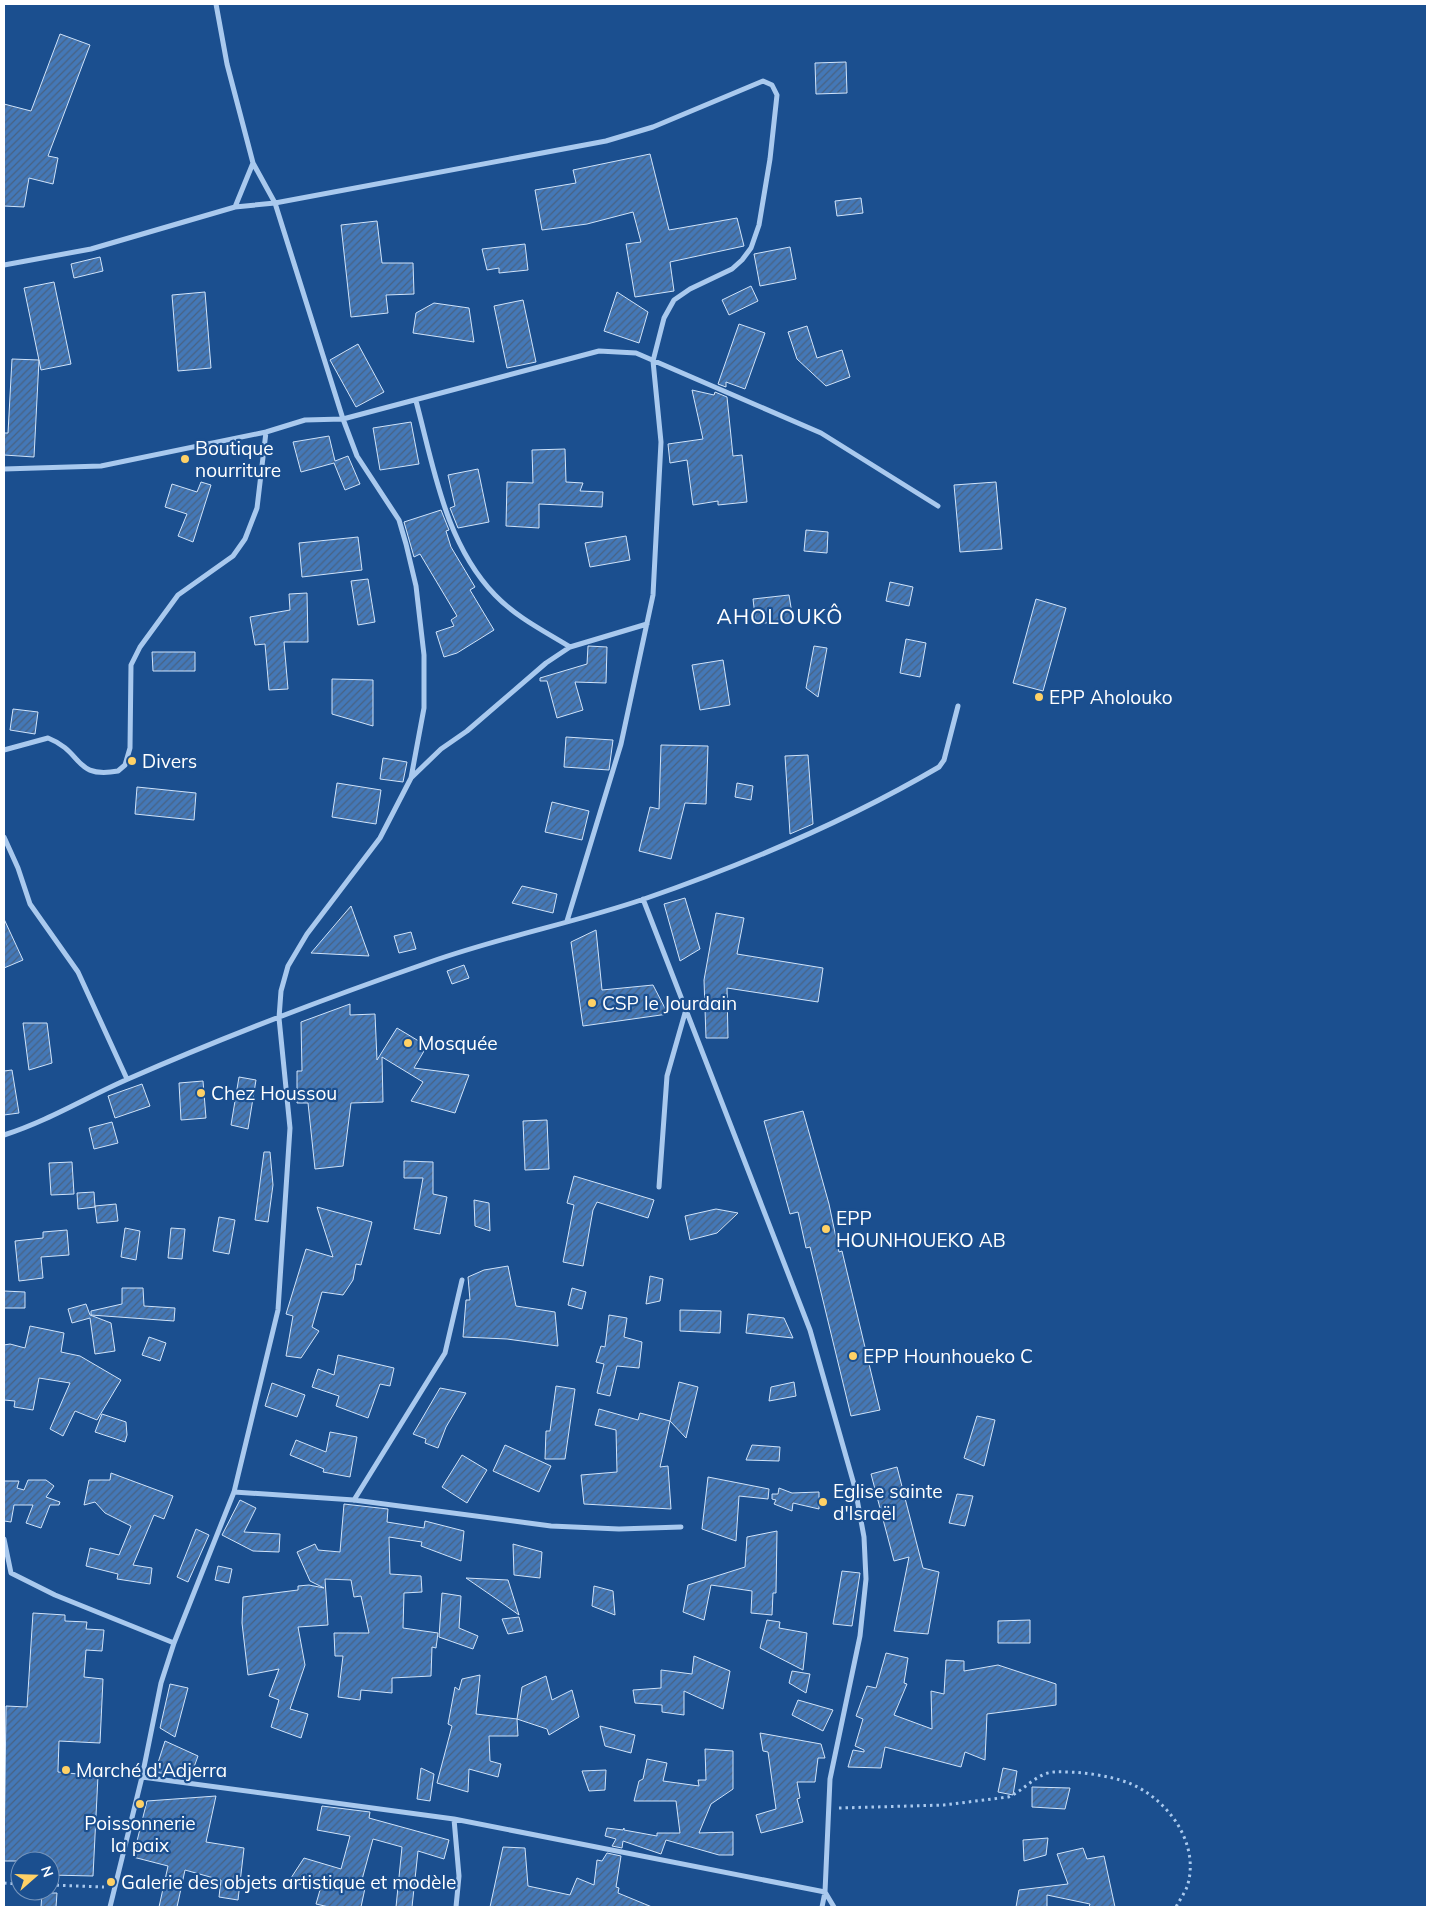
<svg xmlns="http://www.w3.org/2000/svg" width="1431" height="1911" viewBox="0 0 1431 1911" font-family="Mulish,sans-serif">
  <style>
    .building { fill: url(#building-hatch); stroke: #cfe3fa }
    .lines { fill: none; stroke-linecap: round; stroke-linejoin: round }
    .path { stroke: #a9c9ee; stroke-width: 3; stroke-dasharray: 2.5 4; stroke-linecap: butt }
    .minor { stroke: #a9c9ee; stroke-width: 5 }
    .poi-dot { fill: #ffd166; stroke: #1b4f8f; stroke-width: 2 }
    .labels { text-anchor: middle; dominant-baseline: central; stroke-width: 4.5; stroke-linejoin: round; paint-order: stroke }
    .poi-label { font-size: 19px; fill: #fff; stroke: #1b4f8f; text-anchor: start }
    .quarter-label { font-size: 21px; letter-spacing: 1px; fill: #fff; stroke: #1b4f8f }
  </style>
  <defs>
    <pattern id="building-hatch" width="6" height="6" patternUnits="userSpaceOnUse" patternTransform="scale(1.25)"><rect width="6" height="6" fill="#4478b7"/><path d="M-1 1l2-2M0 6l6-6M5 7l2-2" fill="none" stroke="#486282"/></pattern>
  </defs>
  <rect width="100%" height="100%" fill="#1b4f8f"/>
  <!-- building -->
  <path class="building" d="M60 34 90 45 48 156 58 158 53 184 29 178 24 207 4 206V104L31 111Z
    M846 62 847 93 816 94 815 63Z
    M650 154 669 230 737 218 744 246 670 262 674 291 635 297 626 244 641 242 633 212 587 224 542 230 535 190 576 183 573 170Z
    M861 198 863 213 837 216 835 201Z
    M377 221 382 263H413L414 294 386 295 388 313 351 317 341 225Z
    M525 244 528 270 499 273V268L487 270 482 249Z
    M790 247 796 279 760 286 754 254Z
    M100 257 103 271 74 278 71 264Z
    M54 282 71 364 41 370 24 288Z
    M751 286 758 301 729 315 722 300Z
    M205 292 211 368 178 371 172 295Z
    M617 292 648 312 639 343 604 331Z
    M523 300 536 362 507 368 494 306Z
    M434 303 469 308 474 342 413 333 416 313Z
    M739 324 765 333 745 389 726 382V387L718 384Z
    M807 326 817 358 842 350 850 377 826 386 797 359 788 332Z
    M358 344 384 392 356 407 330 360Z
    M12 359 39 360 34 457 4 455V433H8Z
    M692 390 714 395 715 392 727 397 733 456 742 455 747 502 718 505V501L693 505 687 460 670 463 668 444 703 439Z
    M411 422 419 464 380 470 373 428Z
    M329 436 335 461 348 456 360 484 345 490 334 463 301 472 293 442Z
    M565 449 566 482 583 483 580 491 603 492 602 507 539 504V528L506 526 507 482 533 483 532 450Z
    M478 469 489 522 458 528 450 508 455 506 448 475Z
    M201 482 211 485 193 542 178 536 187 514 165 507 172 484 197 492Z
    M996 482 1002 549 960 552 954 485Z
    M441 510 449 530 446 531 451 547 475 587 470 590 494 630 457 653 444 657 436 632 454 626 451 620 457 616 420 554 414 557 404 522Z
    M806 530 828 532 827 553 804 551Z
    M626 536 630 560 590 567 585 543Z
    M358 537 362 570 302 577 299 543Z
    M368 579 375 622 358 625 351 581Z
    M890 582 913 587 909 606 886 601Z
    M307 593 308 642H284L288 689 269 690 265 644 255 645 250 617 290 610 289 594Z
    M789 595 793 620 756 624 753 599Z
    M1036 599 1066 608 1043 691 1013 683Z
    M906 639 926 643 920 677 900 673Z
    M588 646 607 647 606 683 575 682 583 710 557 718 547 681H540V678L587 664Z
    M814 646 827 648 818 697 806 688Z
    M152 652H195V671H153Z
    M723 660 730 705 700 710 692 665Z
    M332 679 373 680V726L332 714Z
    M13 709 38 712 35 734 10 730Z
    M566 737 613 740 609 770 564 767Z
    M661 745 708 746 706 804 685 803 671 859 639 851 650 807 659 809Z
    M808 755 813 824 790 834 785 756Z
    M383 758 407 762 403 782 380 779Z
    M337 783 381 790 376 824 332 817Z
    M737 783 753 786 751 800 735 797Z
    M137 787 196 793 194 820 135 814Z
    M552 802 589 811 582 840 545 832Z
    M522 886 557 894 553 913 512 903Z
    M685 898 700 949 680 961 664 904Z
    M351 906 369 956 311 953Z
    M716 913 744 918 737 954 823 968 818 1002 727 988 728 1038H706L704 980Z
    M4 919 23 960 4 968Z
    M596 930 602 990 653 985 668 1014 583 1026 571 942Z
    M411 932 416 949 399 953 394 936Z
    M464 965 469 978 452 984 447 971Z
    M350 1004V1015L375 1014 377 1060 397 1028 427 1046 414 1068 469 1075 455 1113 411 1101 423 1082 382 1057 383 1102 351 1103 343 1166 315 1169 308 1103H297V1071H302L301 1022Z
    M23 1023H47L52 1063 29 1070Z
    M12 1070 19 1113 4 1115V1071Z
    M239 1077 256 1080 248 1129 231 1125Z
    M203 1081 206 1118 181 1120 179 1083Z
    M142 1084 150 1106 115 1118 108 1096Z
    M803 1111 829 1204 839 1252 842 1251 880 1410 851 1416 810 1247 806 1248 798 1212 790 1214 764 1121Z
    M547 1120 549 1169 525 1170 523 1121Z
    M112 1122 118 1143 94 1149 89 1128Z
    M264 1152H270L273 1185 268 1222 255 1220Z
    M404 1161 433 1162V1194L447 1197 440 1234 414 1229 423 1178H404Z
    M72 1162 74 1194 51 1195 49 1163Z
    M574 1176 654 1200 648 1218 597 1202 593 1210 583 1266 563 1262 574 1205 567 1203Z
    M94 1192 95 1207 78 1209 77 1193Z
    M474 1200 489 1203 490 1231 475 1226Z
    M116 1204 118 1221 97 1223 95 1206Z
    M317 1207 372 1222 361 1265 356 1264 353 1280 343 1295 322 1292 312 1327 319 1331 301 1358 286 1356 293 1316 286 1314 306 1249 333 1257Z
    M716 1209 738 1213 717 1233 690 1240 685 1216Z
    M219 1217 235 1220 229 1254 213 1251Z
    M125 1228 140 1231 136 1260 121 1257Z
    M171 1228 185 1229 182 1259 168 1258Z
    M67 1230 69 1255 41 1257 43 1278 19 1281 15 1241 43 1238V1232Z
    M508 1266 516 1306 555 1312 558 1346 507 1339 463 1337 466 1300H470L468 1277 484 1270Z
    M650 1276 663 1279 660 1301 646 1304Z
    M122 1288H143L144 1306 175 1308 174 1321 91 1315V1311L122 1304Z
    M572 1288 586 1292 582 1309 568 1305Z
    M4 1291 25 1292V1308H4Z
    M86 1304 90 1315 111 1323 115 1351 95 1354 90 1318 72 1323 68 1309Z
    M680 1310 721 1311 720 1333 680 1331Z
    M748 1314 784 1318 793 1338 746 1333Z
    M609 1315 627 1318 624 1337 642 1342 639 1368 617 1366 610 1396 597 1393 604 1364 596 1362 601 1346 605 1347Z
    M30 1326 64 1333 61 1352 80 1356 121 1380 97 1420 75 1411 63 1436 50 1429 70 1383 39 1378 33 1410 14 1407 15 1401 4 1400V1345L10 1344 25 1348Z
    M149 1337 166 1343 160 1361 142 1355Z
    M338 1355 394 1368 390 1386 380 1384 368 1418 336 1406 339 1396 312 1387 318 1369 334 1375Z
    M679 1382 698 1387 686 1438 670 1421Z
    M794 1382 796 1396 769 1401 771 1387Z
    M272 1383 305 1395 297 1417 265 1406Z
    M556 1386 575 1389 565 1459H545L546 1431H550Z
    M440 1388 466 1393 446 1427 438 1448 425 1443 426 1439 413 1434Z
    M599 1409 638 1420 640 1413 670 1421 660 1467 668 1466 671 1509 584 1504 581 1475 617 1472 616 1430 595 1425Z
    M102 1414 126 1422 127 1435 125 1442 95 1432Z
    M977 1416 995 1420 984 1466 964 1458Z
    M330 1432 357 1437 350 1477 323 1472 324 1469 290 1455 296 1440 326 1452Z
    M505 1445 551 1466 539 1492 493 1471Z
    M752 1445 780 1447 779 1461 746 1460Z
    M462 1455 487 1470 467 1503 442 1487Z
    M897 1467 923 1568 939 1572 928 1634 894 1631 909 1557 894 1561 871 1474Z
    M111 1473 173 1496 164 1519 154 1515 133 1565 152 1568 150 1584 117 1579 118 1574 86 1566 90 1548 119 1555 131 1526 105 1513 95 1502 84 1505 89 1480H110Z
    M708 1477 769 1489 768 1499 739 1496 736 1541 702 1529Z
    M28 1480H46L54 1486 46 1497 60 1502 59 1505H50L41 1528 26 1523 33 1505H14L11 1522 4 1521V1481H19L17 1488 24 1490Z
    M779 1488 792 1493 819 1492V1509L793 1503 792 1511 774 1504 776 1500 772 1499V1494H778Z
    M957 1494 973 1496 965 1526 949 1523Z
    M240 1500 256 1508 244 1532 280 1534 279 1552 253 1551 222 1535Z
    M344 1504 388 1509 387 1522 424 1528 425 1521 464 1531 461 1561 421 1546 422 1542 389 1537 390 1574 421 1576 422 1592 404 1593 403 1628 438 1633 436 1648 432 1647 431 1676 392 1678V1693L361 1690 360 1700 338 1697 343 1656H335L334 1633H369L361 1596 354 1597 351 1580 325 1579 328 1625 298 1627 305 1665 290 1709 308 1714 301 1738 271 1727 279 1700 269 1696 279 1669 248 1675 242 1623 243 1597 298 1590V1586L309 1585 324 1588 310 1581 297 1552 315 1544 318 1550 340 1552Z
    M196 1529 209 1535 188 1582 177 1577Z
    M777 1531 776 1593H773L772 1615 751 1613 752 1591 711 1585 704 1620 683 1612 688 1585 745 1567 747 1537Z
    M513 1544 542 1552 540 1578 514 1575Z
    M218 1566 232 1569 229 1583 215 1580Z
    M842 1571 860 1573 852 1626 833 1624Z
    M466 1578 508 1580 519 1615 495 1598Z
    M594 1586 613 1591 615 1615 592 1606Z
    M442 1593 461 1596 459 1628 478 1636 473 1649 439 1637Z
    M33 1613 65 1615V1621L87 1622 86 1629 104 1630 102 1651 86 1650 84 1677 103 1679 100 1743 59 1741 58 1770V1772L98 1776 93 1876 50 1875V1861H4L6 1706 27 1707Z
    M519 1617 523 1631 508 1634 502 1619Z
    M767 1620 780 1622 779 1628 807 1633 803 1670 760 1648Z
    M1030 1620V1643H998V1621Z
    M886 1653 908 1658 904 1683 907 1684 894 1715 932 1729 931 1691 944 1694 946 1660 964 1661V1671L998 1665 1056 1684V1705L987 1714 985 1760 965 1752 961 1767 885 1747 881 1768 848 1767 853 1750 864 1752V1750L855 1746 863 1719 856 1716 867 1686 876 1688Z
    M694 1656 730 1671 723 1709 684 1691V1715L662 1712V1705L635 1703 633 1690 661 1688V1670L692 1674Z
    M792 1671 810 1674 806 1693 789 1683Z
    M480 1675 476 1714 517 1719 518 1736H489L490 1761 501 1764 498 1777 469 1769 468 1792 437 1783 452 1726 448 1724 455 1687 459 1690 462 1679Z
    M546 1676 552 1700 572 1690 579 1717 549 1735 547 1729 517 1719 522 1687Z
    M170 1684 188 1688 175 1737 160 1728Z
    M798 1700 833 1710 823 1731 792 1715Z
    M600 1726 635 1735 631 1753 605 1746Z
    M760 1733 821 1744 825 1758H818L815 1782H797L800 1798 797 1799 803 1822 761 1833 756 1815 776 1809 768 1752 763 1751Z
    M165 1741 198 1756 190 1778 155 1772Z
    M705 1749 733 1751V1789L711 1804 699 1833 733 1832V1855H719L666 1840 661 1854 623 1841 622 1848 612 1846 616 1839 605 1836 607 1828 623 1830 624 1828V1830L657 1836V1833H680L676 1801H634L639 1781 643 1779 647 1759 667 1763 663 1781 699 1786 698 1780H706Z
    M421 1768 434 1774 430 1801 417 1799Z
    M1003 1768 1017 1771 1013 1795 998 1792Z
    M606 1770 605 1790 589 1791 582 1771Z
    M1032 1787 1070 1788 1065 1809 1032 1807Z
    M216 1796 206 1842 244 1848 238 1900 219 1897 221 1880 185 1870 177 1907H159L168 1866 133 1857 147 1801Z
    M322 1806 370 1812 369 1818 449 1840 444 1859 418 1851 412 1907H396L402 1847 373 1839 360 1887 365 1888 361 1907H329L316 1904 320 1890 289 1881 304 1858 341 1869 350 1836 317 1830Z
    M1048 1838 1046 1855 1024 1861 1023 1840Z
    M503 1847 525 1848 528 1886 570 1895 577 1878 594 1885 597 1860 602 1861 607 1853 621 1856 616 1887 619 1888 618 1893 652 1907H490Z
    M1083 1848 1087 1859 1104 1856 1115 1907H1089L1090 1904 1047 1895V1907H1016L1019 1890 1068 1884 1057 1854Z
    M42 1893H57L56 1907H41Z"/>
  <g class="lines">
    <!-- path -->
    <path class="path" d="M839 1808 944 1805 1008 1797C1024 1791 1036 1773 1054 1772 1077 1771 1108 1775 1129 1783 1168 1799 1201 1844 1187 1887 1184 1894 1179 1901 1176 1907
      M4 1883 20 1884
      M50 1885 104 1887"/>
    <!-- minor -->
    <path class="minor" d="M235 207 253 163
      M4 265 91 249 235 207 275 203 606 141 653 127 763 81 772 85 777 95 770 159 759 225 751 248 742 260 732 269 690 289 674 300 664 318 653 361 661 442 653 595 621 744 567 921
      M416 401C434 468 445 543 495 595 516 617 544 631 570 647
      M4 469 101 466 266 432 305 420 343 419 599 351 636 353 821 433 938 506
      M4 750 48 738C84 752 73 779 118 771L125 765 130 748 131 665 140 647 178 595 233 556 245 539 257 508 266 432
      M411 778 441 749 467 731 546 663 570 647 647 624
      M4 837 18 868 30 904 78 972 127 1079
      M643 899 810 1330 855 1488 864 1537 866 1579 860 1636 830 1779 825 1892 822 1907
      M4 1135C48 1121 87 1097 128 1079 226 1036 329 997 430 962 500 937 574 923 644 899 745 864 847 821 939 767L944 760 958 706
      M659 1187 667 1076 685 1013
      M234 1492 354 1500 551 1526 619 1529 681 1527
      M354 1500 445 1353 462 1280
      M4 1539 11 1573 55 1595 174 1643
      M142 1777 454 1819 825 1892 834 1907
      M454 1819 459 1876 456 1907
      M110 1907 142 1777 161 1683 174 1643 234 1492 278 1310 290 1128 279 1018 281 991 288 966 307 934 380 838 411 778 424 708V655L416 586 406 544 399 520 357 456 343 419 275 203 253 163 227 64 216 4"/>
  </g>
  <!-- markers -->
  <g class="poi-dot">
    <circle cx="185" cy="459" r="5"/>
    <circle cx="1039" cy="697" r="5"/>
    <circle cx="132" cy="761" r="5"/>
    <circle cx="592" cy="1003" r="5"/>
    <circle cx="408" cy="1043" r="5"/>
    <circle cx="201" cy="1093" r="5"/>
    <circle cx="826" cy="1229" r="5"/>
    <circle cx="853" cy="1356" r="5"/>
    <circle cx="823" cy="1502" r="5"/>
    <circle cx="66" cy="1770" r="5"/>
    <circle cx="140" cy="1804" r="5"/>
    <circle cx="111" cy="1882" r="5"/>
  </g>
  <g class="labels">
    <!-- poi labels -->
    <g class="poi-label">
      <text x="195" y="448">Boutique<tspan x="195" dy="22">nourriture</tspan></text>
      <text x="1049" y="697">EPP Aholouko</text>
      <text x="142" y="761">Divers</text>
      <text x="602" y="1003">CSP le Jourdain</text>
      <text x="418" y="1043">Mosquée</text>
      <text x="211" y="1093">Chez Houssou</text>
      <text x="836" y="1218">EPP<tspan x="836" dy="22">HOUNHOUEKO AB</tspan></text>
      <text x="863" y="1356">EPP Hounhoueko C</text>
      <text x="833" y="1491">Eglise sainte<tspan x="833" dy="22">d'Israël</tspan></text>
      <text x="76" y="1770">Marché d'Adjerra</text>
      <text x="140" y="1823" text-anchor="middle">Poissonnerie<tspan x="140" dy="22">la paix</tspan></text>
      <text x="121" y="1882">Galerie des objets artistique et modèle</text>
    </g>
    <!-- quarter labels -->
    <g class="quarter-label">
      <text x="780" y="616">AHOLOUKÔ</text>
    </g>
  </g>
  <!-- border -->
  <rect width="1431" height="1911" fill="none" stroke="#ffffff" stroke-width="10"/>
  <!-- north arrow -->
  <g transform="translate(35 1876) rotate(70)"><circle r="24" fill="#1b4f8f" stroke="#7695bc"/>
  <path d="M0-4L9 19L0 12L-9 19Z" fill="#ffd166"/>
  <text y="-8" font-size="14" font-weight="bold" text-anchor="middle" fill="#ffffff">N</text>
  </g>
</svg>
